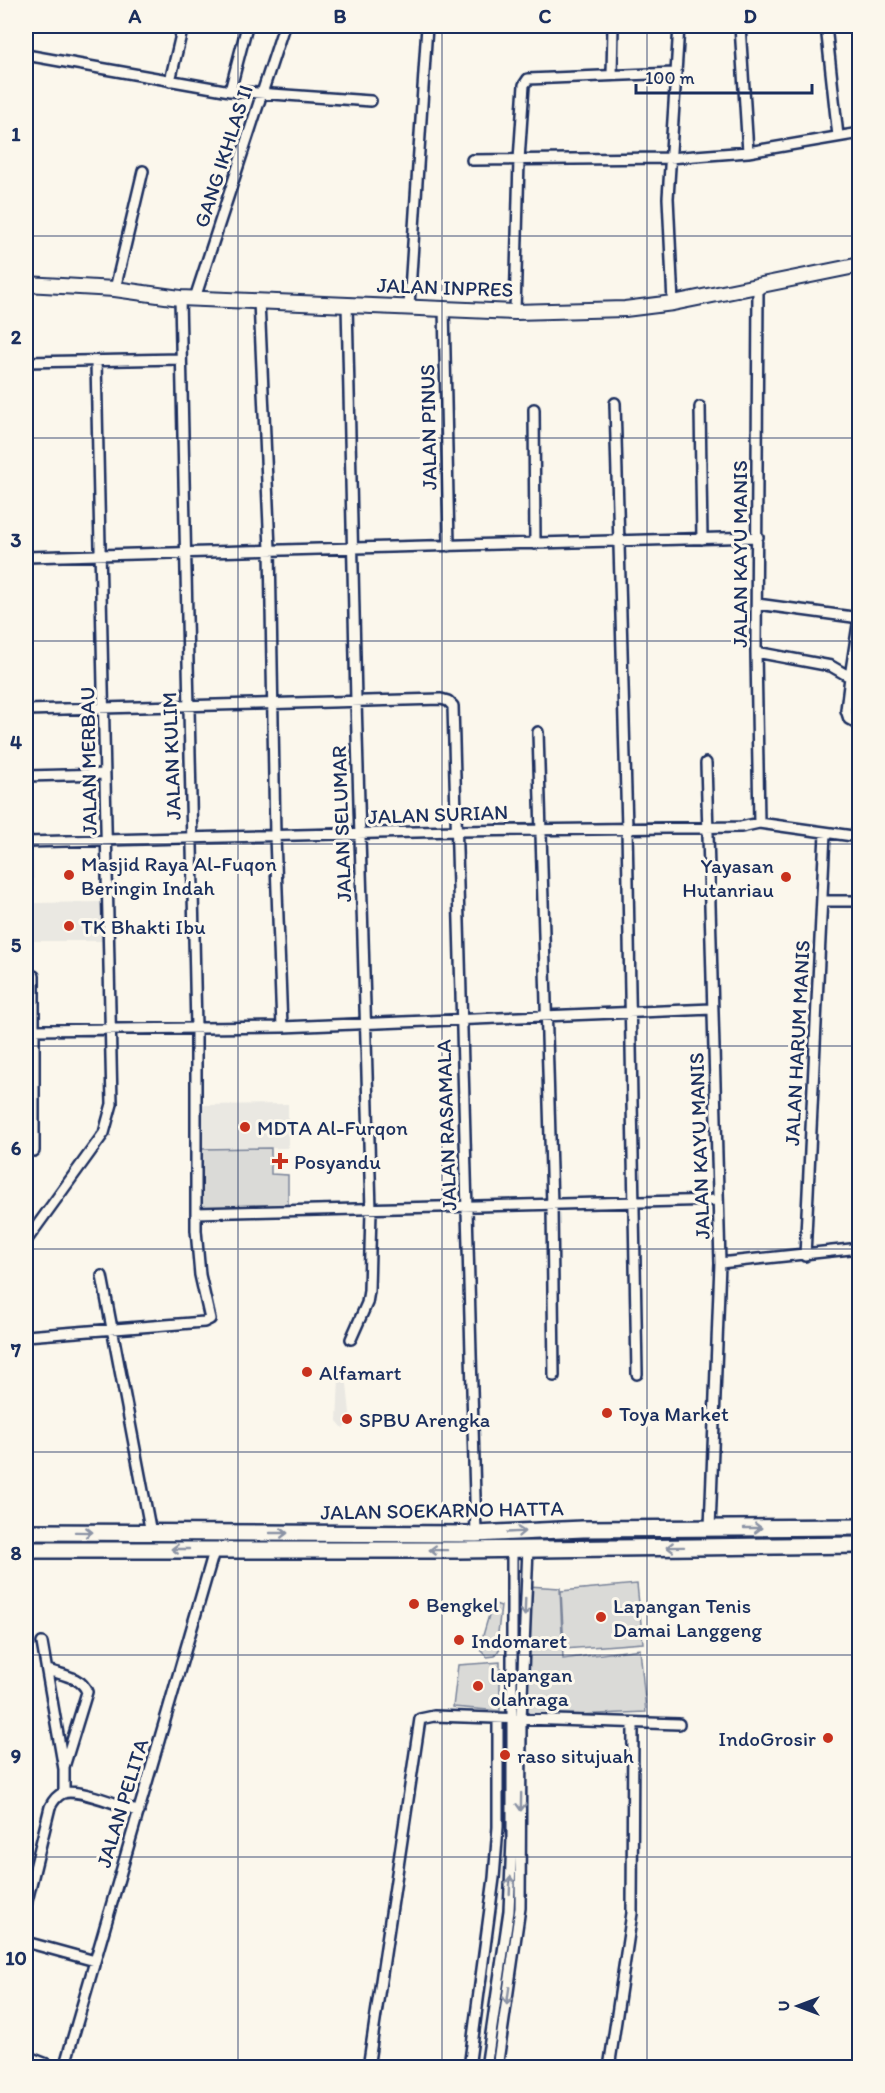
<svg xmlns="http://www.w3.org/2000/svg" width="885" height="2093" viewBox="0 0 885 2093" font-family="Itim,sans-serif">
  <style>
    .built { fill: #eae8e2 }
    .green { fill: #dadad7; stroke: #7a849a; stroke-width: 1.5 }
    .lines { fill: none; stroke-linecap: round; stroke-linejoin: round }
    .minor-casing { stroke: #1b2f5e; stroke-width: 14 }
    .secondary-casing { stroke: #1b2f5e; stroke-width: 18 }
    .primary-casing { stroke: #1b2f5e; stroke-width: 20 }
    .minor { stroke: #fbf7ec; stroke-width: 9 }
    .secondary { stroke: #fbf7ec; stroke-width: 14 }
    .primary { stroke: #fbf7ec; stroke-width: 15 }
    .oneway { stroke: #8b93a5 }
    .grid { fill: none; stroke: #1b2f5e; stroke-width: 1.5; stroke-opacity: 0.55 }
    .poi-dot { fill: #c8321e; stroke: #fbf7ec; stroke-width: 2 }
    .labels { text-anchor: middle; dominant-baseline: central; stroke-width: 6; stroke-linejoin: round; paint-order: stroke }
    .street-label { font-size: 21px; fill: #1b2f5e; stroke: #fbf7ec }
    .poi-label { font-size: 21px; fill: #1b2f5e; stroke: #fbf7ec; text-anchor: start }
    .neatline { fill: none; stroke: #1b2f5e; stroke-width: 2 }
    .grid-label { font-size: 20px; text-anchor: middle; font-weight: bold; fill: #1b2f5e }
  </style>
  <rect width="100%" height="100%" fill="#fbf7ec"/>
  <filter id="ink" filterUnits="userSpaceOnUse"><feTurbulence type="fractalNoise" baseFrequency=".0167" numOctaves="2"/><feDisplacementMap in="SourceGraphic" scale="12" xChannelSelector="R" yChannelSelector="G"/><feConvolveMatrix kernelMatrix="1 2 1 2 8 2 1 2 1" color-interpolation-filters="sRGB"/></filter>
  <g filter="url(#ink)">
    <!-- built -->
    <path class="built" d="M33 847 34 903 104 902 105 941H34L33 963H26V848Z
      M288 1104V1148L202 1149V1105Z
      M346 1374 351 1423 343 1428 337 1421 339 1378Z"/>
    <!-- green -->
    <path class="green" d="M271 1148V1174L288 1175V1207L202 1209V1149Z
      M637 1584 643 1643 564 1649 561 1591Z
      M528 1586 560 1588 563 1659 640 1649 646 1712 528 1717Z
      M495 1604 501 1606 498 1633 500 1648 495 1656 487 1657 479 1649 489 1615Z
      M500 1662V1711L453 1707 458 1665Z"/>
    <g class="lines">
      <!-- minor casing -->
      <g class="minor-casing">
        <path id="minor" d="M740 26 748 152
          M826 26 838 136
          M26 55 230 91 371 101
          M612 75 613 26
          M170 81 183 26
          M230 91 247 26
          M472 160 669 158 748 152 860 133
          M758 286 756 652 759 823
          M115 289 143 171
          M195 298 284 26
          M259 301 270 549 275 836 282 1027 712 1009
          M673 303 668 198 679 26
          M347 304 356 701 371 1210 369 1291 367 1303 351 1339
          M409 306 427 26
          M444 307 449 546
          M515 312 519 160 524 85 528 79 674 73
          M26 362 180 359
          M615 403 627 828 637 1374
          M700 407 702 539
          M534 409 535 544
          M26 557 758 537
          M757 604 860 618
          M756 652 831 666 850 677 846 710 849 719 860 725
          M850 677 859 618
          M26 710 441 699 448 701 453 706 476 1534
          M538 732 552 1205 554 1376
          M706 763 720 1263 710 1528
          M26 776 105 774
          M26 842 456 831 741 827 759 823 860 837
          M823 901H860
          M34 1030 282 1027
          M26 1102 34 1101V976
          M34 1151V1101
          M196 1213 718 1200
          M26 1241 104 1133 112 1104 96 361
          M805 1256 825 833
          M720 1263 860 1248
          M102 1276 151 1533
          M26 1336 204 1322 210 1319 200 1275 196 1230V1028L180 298
          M42 1643 64 1769V1793
          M48 1670C62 1675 82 1677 87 1692L64 1767
          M26 1905 50 1807C53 1801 56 1796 63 1793 79 1788 122 1806 139 1812
          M26 1942 95 1961
          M26 2056 57 2068
          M64 2068 215 1548
          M368 2068 420 1719 434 1716 679 1724
          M469 2068 494 1878 498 1827V1720
          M486 2068 509 1911 512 1840V1549
          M497 2068 520 1908 521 1720 528 1548
          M609 2068 632 1913 633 1725"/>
      </g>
      <!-- secondary casing -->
      <g class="secondary-casing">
        <path id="secondary" d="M26 284 115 289 180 298 515 312 625 309 673 303 860 265"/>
      </g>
      <!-- primary casing -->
      <g class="primary-casing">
        <path id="primary" d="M26 1532 476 1534 583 1529 860 1527
          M26 1550H458L860 1545"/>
      </g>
      <!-- minor -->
      <use href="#minor" class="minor"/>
      <!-- secondary -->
      <use href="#secondary" class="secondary"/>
      <!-- primary -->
      <use href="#primary" class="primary"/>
    </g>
    <!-- one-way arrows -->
    <defs><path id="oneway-shaft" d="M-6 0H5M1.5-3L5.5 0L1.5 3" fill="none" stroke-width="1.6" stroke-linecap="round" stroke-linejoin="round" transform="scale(1.5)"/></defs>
    <g class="oneway">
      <use href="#oneway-shaft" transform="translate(753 1528)"/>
      <use href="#oneway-shaft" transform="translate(84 1532) rotate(1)"/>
      <use href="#oneway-shaft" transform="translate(516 1532) rotate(-3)"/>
      <use href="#oneway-shaft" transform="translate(279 1533)"/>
      <use href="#oneway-shaft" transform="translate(675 1547) rotate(179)"/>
      <use href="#oneway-shaft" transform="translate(180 1549) rotate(180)"/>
      <use href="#oneway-shaft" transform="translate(438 1550) rotate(-179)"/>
      <use href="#oneway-shaft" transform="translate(525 1607) rotate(92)"/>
      <use href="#oneway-shaft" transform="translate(521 1802) rotate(91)"/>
      <use href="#oneway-shaft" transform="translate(510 1885) rotate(-88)"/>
      <use href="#oneway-shaft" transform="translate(508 1996) rotate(98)"/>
    </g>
  </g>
  <!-- grid -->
  <path class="grid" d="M238 26V2068M442 26V2068M647 26V2068M26 236H860M26 438H860M26 641H860M26 844H860M26 1046H860M26 1249H860M26 1452H860M26 1655H860M26 1857H860"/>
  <!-- markers -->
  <g class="poi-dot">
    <circle cx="69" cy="875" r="6"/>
    <circle cx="786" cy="877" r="6"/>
    <circle cx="69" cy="926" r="6"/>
    <circle cx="245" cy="1127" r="6"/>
    <path d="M277 1152h6v6h6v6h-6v6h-6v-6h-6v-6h6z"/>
    <circle cx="307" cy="1372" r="6"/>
    <circle cx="607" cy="1413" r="6"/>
    <circle cx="347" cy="1419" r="6"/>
    <circle cx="414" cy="1604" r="6"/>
    <circle cx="601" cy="1617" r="6"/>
    <circle cx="459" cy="1640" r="6"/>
    <circle cx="478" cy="1686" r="6"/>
    <circle cx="828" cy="1738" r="6"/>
    <circle cx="505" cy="1755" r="6"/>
  </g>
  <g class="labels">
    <!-- street labels -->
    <g class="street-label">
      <text transform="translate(223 156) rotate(-72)">GANG IKHLAS II</text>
      <text transform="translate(445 287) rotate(2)">JALAN INPRES</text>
      <text transform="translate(428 427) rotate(-91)">JALAN PINUS</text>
      <text transform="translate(739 554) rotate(-90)">JALAN KAYU MANIS</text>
      <text transform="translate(171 756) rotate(-92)">JALAN KULIM</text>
      <text transform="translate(88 761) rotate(-91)">JALAN MERBAU</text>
      <text transform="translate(438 814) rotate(-2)">JALAN SURIAN</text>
      <text transform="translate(341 824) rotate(-92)">JALAN SELUMAR</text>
      <text transform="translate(797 1043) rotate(-87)">JALAN HARUM MANIS</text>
      <text transform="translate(446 1125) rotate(-92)">JALAN RASAMALA</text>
      <text transform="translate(699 1146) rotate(-92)">JALAN KAYU MANIS</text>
      <text transform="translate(442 1510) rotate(-1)">JALAN SOEKARNO HATTA</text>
      <text transform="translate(122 1803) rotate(-73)">JALAN PELITA</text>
    </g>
    <!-- poi labels -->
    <g class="poi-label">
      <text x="81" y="863">Masjid Raya Al-Fuqon<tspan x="81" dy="24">Beringin Indah</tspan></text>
      <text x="774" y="865" text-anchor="end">Yayasan<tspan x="774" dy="24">Hutanriau</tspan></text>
      <text x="81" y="926">TK Bhakti Ibu</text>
      <text x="257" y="1127">MDTA Al-Furqon</text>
      <text x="294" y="1161">Posyandu</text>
      <text x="319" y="1372">Alfamart</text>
      <text x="619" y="1413">Toya Market</text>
      <text x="359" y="1419">SPBU Arengka</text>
      <text x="426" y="1604">Bengkel</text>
      <text x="613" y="1605">Lapangan Tenis<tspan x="613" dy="24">Damai Langgeng</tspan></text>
      <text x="471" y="1640">Indomaret</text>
      <text x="490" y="1674">lapangan<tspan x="490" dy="24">olahraga</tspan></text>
      <text x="816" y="1738" text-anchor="end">IndoGrosir</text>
      <text x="517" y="1755">raso situjuah</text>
    </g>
  </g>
  <!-- margin -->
  <rect width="885" height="2093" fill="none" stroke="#fbf7ec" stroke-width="66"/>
  <!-- north arrow -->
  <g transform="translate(798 2006) rotate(270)" stroke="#fbf7ec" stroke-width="4.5" paint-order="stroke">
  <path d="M0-4.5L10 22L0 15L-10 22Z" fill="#1b2f5e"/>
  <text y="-9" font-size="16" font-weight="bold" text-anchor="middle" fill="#1b2f5e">U</text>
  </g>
  <!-- scale -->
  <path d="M636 84v9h176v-9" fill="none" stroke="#1b2f5e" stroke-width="3"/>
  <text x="645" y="84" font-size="18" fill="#1b2f5e" stroke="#fbf7ec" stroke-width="4.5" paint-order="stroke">100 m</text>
  <rect x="33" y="33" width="819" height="2027" class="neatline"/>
  <g class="grid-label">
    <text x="135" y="23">A</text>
    <text x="340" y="23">B</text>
    <text x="545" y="23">C</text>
    <text x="750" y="23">D</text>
    <text x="16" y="141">1</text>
    <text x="16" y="344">2</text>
    <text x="16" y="547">3</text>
    <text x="16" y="749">4</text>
    <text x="16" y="952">5</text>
    <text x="16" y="1155">6</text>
    <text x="16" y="1357">7</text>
    <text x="16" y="1560">8</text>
    <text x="16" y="1763">9</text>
    <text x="16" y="1965">10</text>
  </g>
</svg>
